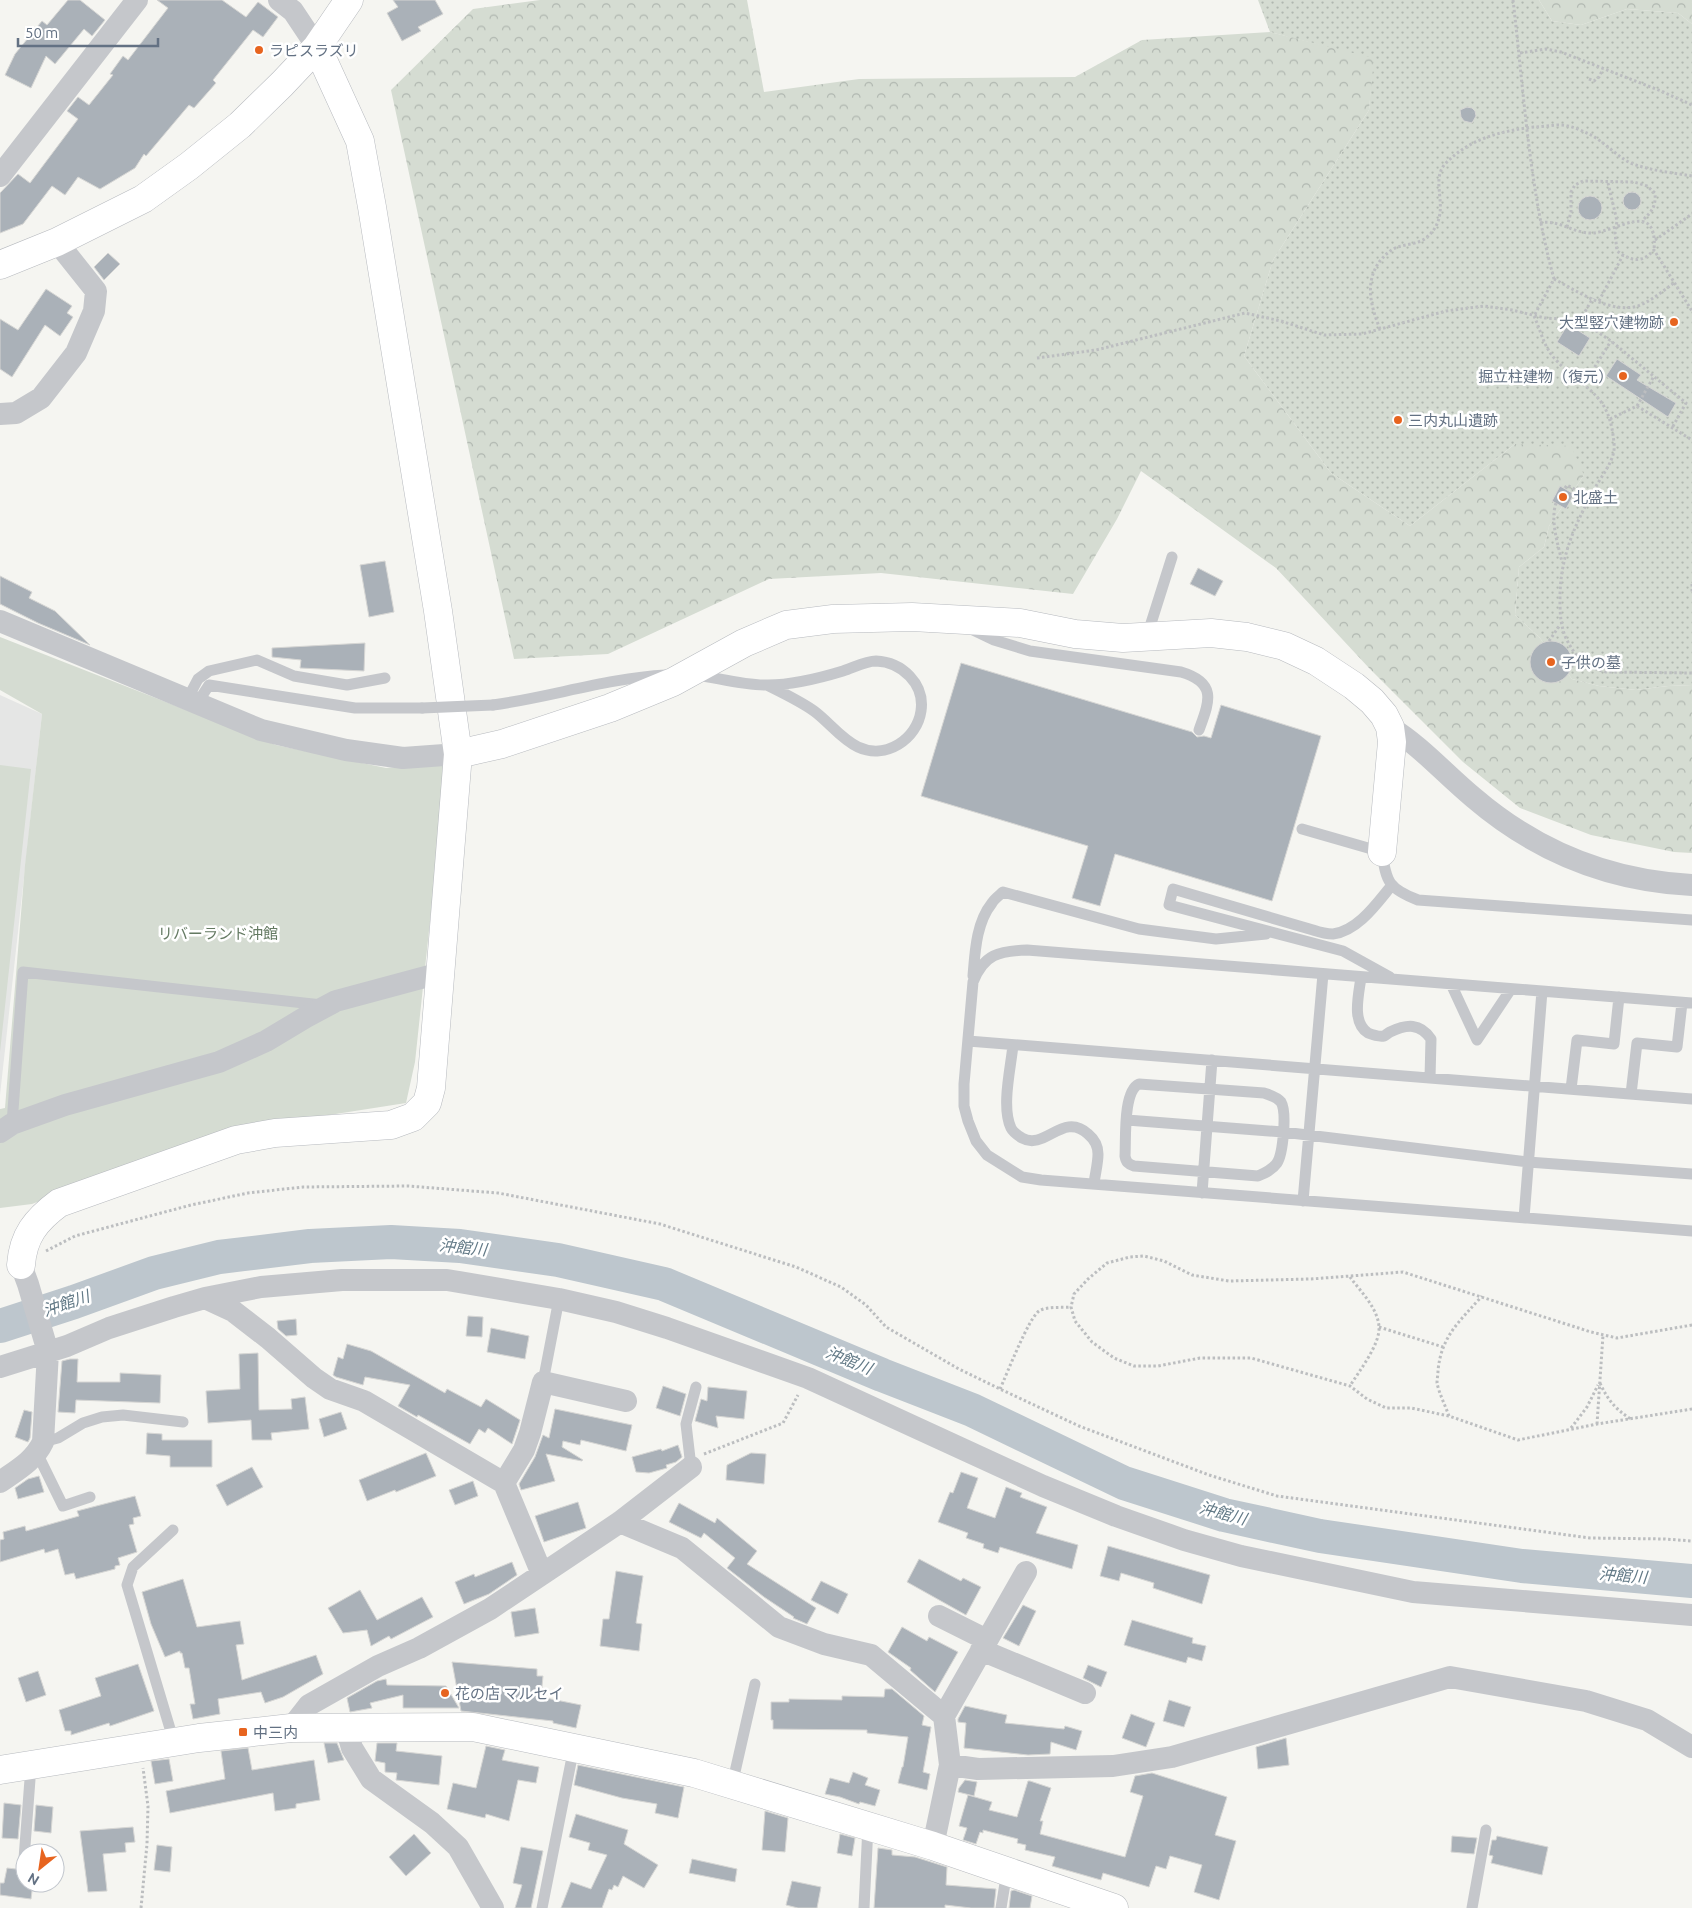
<svg xmlns="http://www.w3.org/2000/svg" width="1692" height="1908" viewBox="0 0 1692 1908" font-family="Ubuntu,'Noto Sans JP',sans-serif">
  <style>
    .built { fill: #e5e6e5 }
    .grass { fill: url(#grass-dots) }
    .forest { fill: url(#forest-crowns) }
    .green { fill: #d5dcd2 }
    .lines { fill: none; stroke-linecap: round; stroke-linejoin: round }
    .river { stroke: #bdc6cd; stroke-width: 34 }
    .building { fill: #aab1b8; stroke: #d6d6d4 }
    .secondary-casing { stroke: #b7babf; stroke-width: 29 }
    .path { stroke: #bcbec0; stroke-width: 3; stroke-dasharray: 2.5 2.5; stroke-linecap: butt }
    .lane { stroke: #c5c7cb; stroke-width: 11 }
    .street { stroke: #c5c7cb; stroke-width: 22 }
    .secondary { stroke: #fff; stroke-width: 28 }
    .lane-bridge { stroke: #c5c7cb; stroke-width: 11 }
    .poi-dot { fill: #e7641f; stroke: #fff; stroke-width: 2 }
    .labels { text-anchor: middle; dominant-baseline: central; stroke-width: 5; stroke-linejoin: round; paint-order: stroke }
    .poi-label { font-size: 15px; fill: #637183; stroke: #fff; text-anchor: start }
    .park-label { font-size: 15px; fill: #647a62; stroke: #fff }
    .water-label { font-size: 16px; font-style: italic; fill: #637a87; stroke: #fff }
  </style>
  <defs>
    <pattern id="grass-dots" width="8" height="8" patternUnits="userSpaceOnUse" patternTransform="scale(1.25)"><rect width="8" height="8" fill="#d5dcd2"/><path d="M2 2h.1M6 6h.1" fill="none" stroke="#b0b7b0" stroke-width="1.8" stroke-linecap="round"/></pattern>
    <pattern id="forest-crowns" width="20" height="18" patternUnits="userSpaceOnUse" patternTransform="scale(1.25)"><rect width="20" height="18" fill="#d5dcd2"/><path d="M2 6a3 3 0 1 1 6 0M12 15a3 3 0 1 1 6 0" fill="none" stroke="#b0b7b0"/></pattern>
  </defs>
  <rect width="100%" height="100%" fill="#f5f5f1"/>
  <!-- built -->
  <path class="built" d="M0 695 42 714 0 1095Z"/>
  <!-- grass -->
  <path class="grass" d="M1258 0H1539L1552 21 1581 25 1627 9 1678 13 1692 24V685L1668 686 1636 690 1599 686 1572 679 1539 637 1515 615 1519 567 1544 547 1549 526 1584 475 1515 444 1410 526 1331 473 1244 356 1273 260 1369 110 1373 59 1270 32Z"/>
  <!-- forest -->
  <path class="forest" d="M540 0H747L764 92 859 79 1075 77 1142 40 1270 32 1374 58 1369 110 1273 260 1244 356 1331 473 1410 526 1515 444 1571 446 1584 475 1549 526 1544 547 1519 567 1515 615 1539 637 1572 679 1599 686 1636 690 1668 686 1692 685V853L1674 852 1591 835 1520 808 1463 762 1369 668 1276 568 1141 471 1117 519 1073 594 881 573 769 579 608 654 514 659 391 90 473 9Z
    M1539 0H1692V24L1678 13 1627 9 1581 25 1552 21Z"/>
  <!-- green -->
  <path class="green" d="M0 637 276 745 386 768 447 762 415 1062 406 1103 214 1133 32 1204 0 1208V1109L5 1108 25 865 42 714 0 690Z
    M0 765 31 769 0 1052Z"/>
  <g class="lines">
    <!-- river -->
    <path class="river" d="M0 1326 74 1302 154 1273 219 1257 310 1246 391 1242 460 1246 558 1260 664 1284 882 1375 972 1410 1124 1483 1224 1515 1320 1536 1522 1566 1692 1581"/>
  </g>
  <!-- building -->
  <path class="building" d="M68 0H80L105 20 92 36 84 29 55 64 46 56 31 88 5 75 15 54 42 21 47 25Z
    M157 0H222L246 17 258 2 278 17 263 37 253 30 213 80 216 83 194 108 189 105 146 156 144 154 135 168 100 189 78 177 65 195 52 186 23 224 0 233V193L18 174 30 183 78 119 67 111 78 97 89 105 113 75 110 74 123 56 128 60 168 8Z
    M393 0H435L443 14 418 27 421 31 402 41 387 13 398 7Z
    M1467 107 1472 108 1475 111 1476 116 1472 123 1464 121 1461 117 1460 110Z
    M1623 201a9 9 0 1 1 18 0a9 9 0 1 1-18 0Z
    M1578 208a12 12 0 1 1 24 0a12 12 0 1 1-24 0Z
    M108 253 120 264 104 280 94 267Z
    M46 289 72 306 67 313 73 317 60 336 45 325 12 377 0 369V319L18 330Z
    M1568 324 1590 338 1579 356 1557 342Z
    M1617 359 1641 375 1637 380 1676 403 1668 417 1606 376Z
    M1560 486 1574 494 1566 509 1552 501Z
    M385 561 394 612 369 617 360 565Z
    M1198 568 1223 581 1215 596 1190 584Z
    M0 576 32 592 29 598 55 611 90 645 38 623 0 604Z
    M1530 662a21 21 0 1 1 42 0a21 21 0 1 1-42 0Z
    M365 643 364 671 300 668 301 660 272 657V648Z
    M961 663 1192 732 1197 737 1204 736 1211 738 1221 705 1321 736 1272 901 1115 854 1100 906 1072 898 1088 846 921 796Z
    M468 1316 483 1317 482 1337 466 1336Z
    M296 1319 297 1335 286 1336 278 1329 277 1321Z
    M491 1328 529 1336 525 1359 487 1352Z
    M347 1344 371 1351 445 1393 447 1389 481 1407 486 1399 520 1420 512 1444 488 1428 485 1433 479 1429 470 1444 418 1415 417 1417 398 1406 410 1385 365 1377 363 1385 336 1377 333 1375 338 1357 343 1359Z
    M258 1353 259 1410 292 1409 291 1399 305 1397 309 1429 271 1433 272 1440H252L251 1420 208 1423 206 1391 240 1389 239 1354Z
    M70 1359H78L77 1382H120V1373L161 1375 160 1403 76 1400 75 1413 58 1412 62 1361Z
    M663 1386 686 1394 680 1416 656 1408Z
    M708 1387 747 1391 744 1419 716 1416 718 1428 695 1421 701 1399 707 1401Z
    M555 1409 632 1425 626 1451 581 1440 580 1445 563 1441 562 1447 583 1460 582 1461 546 1454 555 1481 521 1490 519 1484 535 1457 543 1435 549 1438Z
    M24 1410 32 1412 30 1438 28 1442 15 1437Z
    M341 1412 347 1429 324 1437 319 1419Z
    M147 1433 162 1434V1440H212V1467H170V1456L146 1454Z
    M678 1445 682 1457 676 1462 666 1465 667 1468 649 1473 636 1472 632 1457 661 1449 662 1451Z
    M426 1453 436 1476 396 1492 395 1490 367 1501 359 1480Z
    M751 1453 766 1454 764 1484 726 1480 727 1465Z
    M252 1467 263 1487 227 1506 216 1485Z
    M961 1472 978 1478 967 1508 995 1518 1006 1487 1022 1493 1020 1497 1047 1507 1036 1533 1078 1545 1072 1569 1000 1547 998 1553 983 1548 984 1544 966 1538 968 1533 938 1522 950 1492 953 1493Z
    M39 1476 44 1492 18 1499 15 1488 28 1479Z
    M473 1481 478 1496 455 1505 449 1490Z
    M135 1496 141 1516 133 1518 134 1524 129 1525 137 1552 118 1558 120 1565 115 1566V1569L76 1579 74 1573 65 1575 58 1549 45 1553 44 1549 0 1562V1540L4 1539 3 1532 25 1526 26 1531 79 1516 77 1511Z
    M578 1502 586 1528 544 1542 535 1516Z
    M679 1503 715 1523 717 1518 757 1551 747 1564 816 1608 807 1624 793 1618 794 1617 764 1597 727 1568 735 1558 704 1533 701 1538 669 1522Z
    M1108 1546 1210 1575 1202 1604 1153 1588 1154 1583 1121 1573 1119 1581 1100 1576Z
    M919 1559 961 1581 963 1578 981 1587 966 1615 907 1582Z
    M512 1562 517 1575 489 1594 464 1604 455 1582 474 1574 475 1577Z
    M616 1571 643 1576 636 1623 642 1624 639 1651 600 1646 603 1619H609Z
    M183 1579 197 1627 240 1621 244 1644 236 1645 242 1680 316 1655 323 1674 283 1697 265 1703 261 1692 218 1699 220 1714 193 1719 190 1704H195L189 1668H185L182 1653H180V1651L165 1657 151 1624 142 1592Z
    M821 1581 848 1594 838 1614 811 1600Z
    M360 1590 377 1620 422 1597 433 1617 391 1639 389 1636 371 1646 367 1630 343 1633 328 1608Z
    M1023 1605 1036 1611 1019 1646 1003 1638Z
    M535 1608 539 1633 515 1637 511 1612Z
    M1132 1620 1193 1638 1192 1643 1206 1646 1202 1661 1188 1657 1186 1663 1124 1645Z
    M902 1627 927 1641 929 1637 958 1652 935 1692 910 1670 911 1668 888 1652Z
    M452 1662 537 1669V1676H543L541 1697 581 1705 576 1728 553 1723V1721L461 1711Z
    M138 1664 154 1711 110 1726 109 1723 71 1735V1731H65L59 1710 101 1696 95 1678Z
    M1088 1665 1107 1672 1101 1687 1083 1678Z
    M38 1671 46 1695 26 1702 18 1678Z
    M386 1679 387 1685 446 1686 459 1708H403V1695L370 1703 372 1708 350 1712 347 1698 377 1681Z
    M885 1689H892L924 1716 922 1725 931 1727 923 1772 930 1774 927 1790 898 1783 902 1767H903L908 1737 867 1733V1730L773 1729V1720H771V1702H789V1699L842 1700V1696L884 1697Z
    M1169 1700 1191 1707 1184 1727 1163 1721Z
    M965 1706 1007 1715 1005 1723 1064 1729 1065 1726 1082 1731 1076 1750 1051 1742 1050 1754 1028 1755 964 1748 966 1723 958 1722V1719Z
    M1131 1714 1155 1723 1146 1747 1122 1738Z
    M1286 1738 1289 1765 1258 1769 1256 1747Z
    M324 1743H337L344 1760 328 1763Z
    M377 1743H397L396 1751 442 1756 439 1785 396 1780 397 1773 385 1772V1763L375 1761Z
    M486 1746 505 1750 502 1760 539 1767 536 1783 518 1780 509 1821 486 1814 485 1818 447 1809 453 1783 476 1788Z
    M248 1748 252 1770 314 1760 320 1800 296 1804V1808L275 1811 273 1793 170 1813 166 1791 225 1779 221 1751Z
    M169 1759 173 1781 155 1784 151 1761Z
    M578 1765 684 1787 678 1818 655 1813 657 1804 622 1798 574 1785Z
    M853 1772 868 1778 865 1785 880 1790 875 1806 860 1802 859 1804 840 1797 825 1794 830 1778 849 1783Z
    M1152 1773 1227 1797 1215 1835 1236 1841 1219 1900 1194 1892 1202 1865 1170 1856 1166 1869 1156 1866 1149 1887 1103 1873 1101 1880 1052 1866 1055 1857 1025 1850 1026 1845 1017 1843 1018 1839 983 1830V1833L980 1832 976 1844 963 1840 967 1828 959 1826 968 1795 992 1802 989 1810 1017 1817 1028 1781H1030L1051 1788 1040 1821H1043L1040 1834 1125 1857 1143 1796 1130 1792 1135 1776Z
    M965 1780 977 1782 974 1796 958 1792 959 1788Z
    M4 1803 21 1805 18 1839 2 1838Z
    M36 1805 53 1807 51 1833 34 1831Z
    M765 1811 788 1818 785 1852 762 1850Z
    M576 1814 628 1830 624 1844 658 1865 644 1888 623 1876 618 1887 614 1885 612 1890 609 1889 602 1908H561L571 1882 591 1889 607 1855 588 1850 590 1843 569 1837Z
    M133 1827 135 1842 125 1843 126 1852 103 1854 107 1891 88 1892 80 1831Z
    M414 1834 431 1853 406 1876 389 1857Z
    M840 1834 855 1838 852 1856 837 1853Z
    M1452 1836 1477 1838 1474 1854 1451 1852Z
    M1497 1836 1548 1847 1542 1875 1491 1863 1493 1856 1489 1855 1492 1840H1496Z
    M157 1845 172 1847 170 1872 154 1870Z
    M521 1847 543 1851 531 1908H515L522 1885 513 1883Z
    M878 1848 892 1850V1855L915 1857 947 1867 946 1885 996 1889 994 1908H971L945 1905V1908H874Z
    M692 1859 737 1869 735 1882 689 1873Z
    M7 1868 25 1870V1883H33L31 1899 0 1895V1883H4Z
    M792 1881 821 1887 817 1908H798L786 1905Z
    M1014 1890 1032 1896 1030 1908H1009L1011 1891Z"/>
  <g class="lines">
    <!-- secondary casing -->
    <g class="secondary-casing">
      <path id="secondary" d="M0 265 57 242 143 199 189 166 240 125 282 84 317 47 349 0
        M458 754 502 744 610 708 673 682 744 643 786 625 833 619 912 617 1020 623 1075 634 1123 638 1211 633 1247 637 1284 646 1316 661 1354 686 1372 701 1384 715 1390 727 1392 742 1382 852
        M21 1265C23 1236 36 1220 59 1203L236 1140 275 1133 391 1125 413 1117 427 1103 431 1088 458 754 438 611 372 207 360 141 317 47
        M0 1770 199 1738 291 1728 473 1727 694 1773 933 1846 1114 1908"/>
    </g>
    <!-- path -->
    <path class="path" d="M1513 0C1524 93 1529 188 1554 279L1534 316
      M1520 53 1546 49 1561 52 1661 91 1692 105
      M1589 79 1594 81 1599 77 1603 69
      M1608 183 1617 221 1615 233 1617 251C1631 261 1641 264 1654 250L1692 311
      M1540 223C1559 219 1574 234 1593 233 1618 231 1658 199 1654 250
      M1567 227 1571 212V192L1575 185 1583 181 1634 182 1647 186 1655 193C1656 207 1652 211 1642 221
      M1655 240 1692 214
      M1554 279C1577 291 1610 314 1638 306 1651 301 1663 291 1674 283
      M1599 301 1623 255
      M1534 316C1541 331 1544 348 1556 360 1586 392 1610 392 1614 444 1616 459 1602 475 1595 488 1574 526 1559 559 1560 603 1560 615 1561 625 1565 636 1574 656 1585 667 1606 672L1692 673
      M1580 320 1593 298
      M1380 329C1371 307 1364 282 1380 261 1385 255 1391 249 1398 247 1407 244 1418 244 1426 238 1455 214 1428 183 1445 164 1469 139 1500 131 1534 127 1542 127 1551 125 1560 125 1570 125 1580 130 1589 134 1604 141 1621 161 1636 165 1654 171 1674 173 1692 176
      M1037 358 1096 350 1245 313 1281 321 1324 335 1362 334 1446 311 1484 306 1512 310 1545 318 1580 320 1611 341 1686 403 1672 428
      M1584 384 1611 341
      M1637 406 1654 376
      M1610 419 1637 406 1692 440
      M1565 488 1567 485 1590 498
      M1556 503C1550 521 1558 544 1562 562
      M1692 584V592
      M1549 641 1560 625
      M1571 666 1590 669
      M46 1251 75 1236 191 1205 248 1193 303 1187 408 1186 498 1193 660 1224 796 1267 841 1287 866 1305 886 1327 959 1369 1000 1389 1079 1426 1209 1475 1277 1496 1590 1538 1665 1539 1692 1541
      M1350 1277C1360 1291 1378 1308 1379 1327 1380 1345 1359 1371 1350 1386
      M1692 1325 1617 1338 1591 1332 1403 1272 1311 1279 1229 1281 1192 1275 1164 1261 1144 1256 1130 1257 1107 1263 1088 1279 1074 1294 1071 1307 1075 1321 1092 1342 1114 1358 1134 1366H1158L1200 1358H1251L1350 1386 1367 1399 1386 1408H1411L1449 1416 1518 1440 1597 1424 1692 1409
      M1379 1327 1443 1347
      M1600 1383C1607 1399 1616 1410 1631 1419
      M1000 1389C1007 1374 1028 1319 1039 1311 1047 1306 1061 1308 1071 1307
      M1449 1416C1445 1405 1439 1393 1437 1383 1437 1379 1438 1375 1438 1371 1441 1336 1460 1321 1482 1296
      M1597 1424 1603 1335
      M1571 1428 1587 1407 1598 1385
      M704 1454 783 1423 798 1395
      M141 1908 147 1844 148 1806 143 1768"/>
    <!-- lane -->
    <path class="lane" d="M969 628 994 640 1030 651 1181 672C1218 683 1209 702 1199 730
      M1147 636 1172 557
      M697 675C718 678 747 686 768 685 793 685 820 678 843 671 853 668 865 661 876 661 902 662 925 684 921 711 917 739 886 760 858 747 841 739 829 722 814 711 800 701 783 693 767 685
      M188 698 198 679 209 671 257 660 294 676 347 685 385 678
      M198 702 209 685 355 708H422
      M493 705C551 697 608 678 666 675
      M1302 829 1382 852C1386 882 1389 889 1418 900L1692 920
      M973 976C975 952 976 923 992 903 995 898 1000 895 1003 892L1139 929 1216 939 1266 934
      M1361 977C1359 994 1351 1022 1368 1033 1373 1035 1378 1037 1384 1036 1386 1035 1388 1033 1390 1032 1407 1024 1420 1023 1431 1039L1430 1078
      M1390 977 1343 951 1169 905 1173 889 1313 930C1319 932 1327 934 1333 934 1358 931 1377 903 1392 885
      M1451 984 1477 1040 1511 989
      M1692 1003 1027 950C999 951 984 954 973 982L964 1084V1106L968 1121 976 1141 987 1155 1022 1177 1041 1180 1692 1231
      M968 1041 1692 1099
      M1013 1045C1011 1067 1001 1107 1011 1128 1013 1132 1017 1135 1022 1138 1045 1151 1063 1111 1088 1134 1094 1139 1098 1146 1098 1154 1098 1164 1095 1174 1094 1184
      M1139 1084 1264 1093C1270 1095 1277 1097 1281 1102 1287 1112 1283 1154 1277 1163 1272 1170 1265 1173 1258 1176L1134 1166C1128 1164 1126 1162 1125 1156 1126 1139 1123 1091 1139 1084Z
      M1571 1089 1577 1040 1614 1044 1619 997
      M1631 1094 1637 1043 1677 1047 1682 1003
      M1127 1120 1283 1132 1528 1162 1692 1174
      M12 1124 23 972 322 1005
      M1202 1193 1212 1060
      M1303 1201 1323 974
      M1524 1218 1542 991
      M543 1382 559 1299
      M43 1442 58 1438 83 1423 102 1417 123 1415 183 1422
      M37 1453 63 1506 90 1497
      M691 1467 686 1424 696 1387
      M173 1530 133 1567 127 1585 174 1742
      M732 1785 755 1684
      M24 1859 31 1766
      M542 1908 574 1747
      M864 1908 868 1826
      M1001 1908 1007 1871
      M1472 1908 1486 1830"/>
    <!-- street -->
    <path class="street" d="M279 0 293 11 317 47
      M0 176 137 0
      M0 414 16 413 41 398 76 353 94 311 96 291 57 242
      M0 621 261 730 346 750 403 758 458 754
      M1390 727C1422 747 1445 774 1474 798 1536 851 1610 881 1692 885
      M0 1132 12 1124 65 1105 219 1062 266 1041 306 1017 336 1001 440 973
      M205 1298 233 1311 268 1338 314 1378 330 1389 364 1401 504 1483
      M0 1367 67 1346 109 1328 174 1307 205 1298 261 1287 342 1280H447L559 1299 616 1312 667 1328 808 1378 1043 1486 1116 1516 1184 1540 1241 1556 1413 1592 1692 1615
      M0 1482C17 1470 34 1461 43 1442L48 1352 28 1284 21 1265
      M620 1522 682 1548 779 1627 824 1644 871 1655 944 1716
      M542 1574 504 1483 524 1450 530 1433 543 1382 626 1401
      M939 1616 987 1640
      M981 1650 1085 1693
      M346 1727 352 1748 371 1779 432 1823 458 1847 493 1908
      M291 1728 309 1705 378 1666 419 1648 490 1609 620 1522 691 1467
      M950 1765 944 1716 1026 1572
      M933 1846 950 1765 978 1769 1113 1766 1172 1757 1450 1677 1586 1701 1647 1720 1692 1747"/>
    <!-- secondary -->
    <use href="#secondary" class="secondary"/>
    <!-- lane-bridge -->
    <path class="lane-bridge" d="M422 708 493 705"/>
  </g>
  <!-- markers -->
  <g class="poi-dot">
    <circle cx="259" cy="50" r="5"/>
    <circle cx="1674" cy="322" r="5"/>
    <circle cx="1623" cy="376" r="5"/>
    <circle cx="1398" cy="420" r="5"/>
    <circle cx="1563" cy="497" r="5"/>
    <circle cx="1551" cy="662" r="5"/>
    <circle cx="445" cy="1693" r="5"/>
    <rect x="238" y="1727" width="10" height="10" rx="2.5"/>
  </g>
  <g class="labels">
    <!-- poi labels -->
    <g class="poi-label">
      <text x="269" y="50">ラピスラズリ</text>
      <text x="1664" y="322" text-anchor="end">大型竪穴建物跡</text>
      <text x="1613" y="376" text-anchor="end">掘立柱建物（復元）</text>
      <text x="1408" y="420">三内丸山遺跡</text>
      <text x="1573" y="497">北盛土</text>
      <text x="1561" y="662">子供の墓</text>
      <text x="455" y="1693">花の店 マルセイ</text>
      <text x="253" y="1732">中三内</text>
    </g>
    <!-- park labels -->
    <g class="park-label">
      <text x="218" y="933">リバーランド沖館</text>
    </g>
    <!-- water labels -->
    <g class="water-label">
      <text transform="translate(463 1247) rotate(6)">沖館川</text>
      <text transform="translate(66 1303) rotate(-19)">沖館川</text>
      <text transform="translate(849 1360) rotate(22)">沖館川</text>
      <text transform="translate(1223 1513) rotate(15)">沖館川</text>
      <text transform="translate(1623 1575) rotate(5)">沖館川</text>
    </g>
  </g>
  <!-- north arrow -->
  <g transform="translate(40 1868) rotate(210)"><circle r="24" fill="#ffffff" stroke="#c1c6cd"/>
  <path d="M0-4L9 19L0 12L-9 19Z" fill="#e7641f"/>
  <text y="-8" font-size="14" font-weight="bold" text-anchor="middle" fill="#637183">N</text>
  </g>
  <!-- scale -->
  <path d="M18 38v8h140v-8" fill="none" stroke="#637183" stroke-width="2.5"/>
  <text x="25" y="38" font-size="15" fill="#637183" stroke="#ffffff" stroke-width="4" paint-order="stroke">50 m</text>
</svg>
